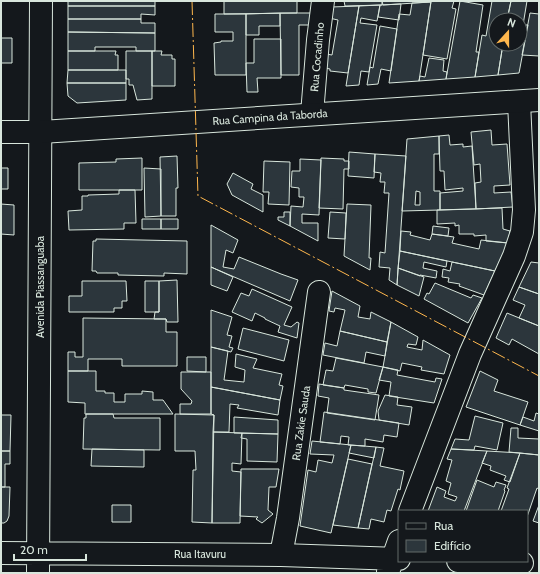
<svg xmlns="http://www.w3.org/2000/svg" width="540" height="574" viewBox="0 0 540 574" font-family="Cabin,sans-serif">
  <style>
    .building { fill: #2c363c; stroke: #d8e6dc; fill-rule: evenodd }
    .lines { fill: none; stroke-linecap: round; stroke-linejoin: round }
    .street-casing { stroke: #d8e6dc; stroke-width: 24 }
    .secondary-casing { stroke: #d8e6dc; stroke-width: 24 }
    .street { stroke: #14181c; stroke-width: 22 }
    .secondary { stroke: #14181c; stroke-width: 22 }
    .power { stroke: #ffb74d; stroke-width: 1; stroke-dasharray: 14 3 2 3; stroke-linecap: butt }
    .labels { text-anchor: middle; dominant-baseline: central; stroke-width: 3; stroke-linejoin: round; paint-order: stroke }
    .street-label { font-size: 11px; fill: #d8e6dc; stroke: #14181c }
  </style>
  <rect width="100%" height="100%" fill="#14181c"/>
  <!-- building -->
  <path class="building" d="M68 1H155V6H68Z
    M224 1H297V13L224 14Z
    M344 1H382V5L345 6Z
    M382 1H431V2L383 5Z
    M431 1H454L452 8 456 9 447 59 423 55Z
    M460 1 483 5 476 52H479L475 77 446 79Z
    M492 1H511L507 20H496V44H503L498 75 475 77 482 35 486 36Z
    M511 1H527L523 25H528L519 73 498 75 503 44H520V20H507Z
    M431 2 419 81 389 83 399 14 410 15 412 3Z
    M401 4 399 20 378 17 380 5Z
    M380 5 377 21 361 18 360 23 377 25 369 72 361 71 359 85 346 86 359 6Z
    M68 6H155V15L141 14V19H68Z
    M359 6 348 73 330 71V69L325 68 326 54 332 55 338 20 329 18 331 7Z
    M280 13V26H259V35H246V14Z
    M280 13H312L310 25H299V75H281Z
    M530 13 539 14V56L522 55Z
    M215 14H246V75H215L214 43 221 42V41H233V32H215Z
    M68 19H141V23H155V33L68 32Z
    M380 26 397 29 391 71 381 69 378 84 367 85 370 67 373 68Z
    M68 32 155 33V51H136V47H95V51H68Z
    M1 38H12V63H1Z
    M254 39H281V78H257L258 92H247L246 63H254Z
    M68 51H116L115 55H118V70H68Z
    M126 51H152V99L137 100 133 85H129V79H126Z
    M152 51H162L161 55H172V59H175V86H152Z
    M429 58 444 60 443 71 447 72 446 79 419 81 420 76 425 77Z
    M68 70H126V83H67Z
    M67 83H126V100L77 103 68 96Z
    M491 130 492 145 507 144 510 185 494 186V193L511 192 513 207 476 209 475 183 481 182 480 164 474 165 471 132Z
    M449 135 450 145 463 144V147L472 146 476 209 440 210V193L463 191V188L445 190 444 171H440L439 136Z
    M439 136V154H434V191H440V210L402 211 407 139ZM416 191 420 192V205H415Z
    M349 152 375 154 374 178 348 176Z
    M375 154 406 156 397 285 389 280 390 268 379 267 380 252 385 253 389 193H384L385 182H380L381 173 374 172Z
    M177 156 178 188H176V216H161L160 157Z
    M142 158V190H79V163L116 162V159Z
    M321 158 344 159V161H349V169H344L343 209 319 208Z
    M300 159 321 160 319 215 302 214V223H318V241L290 226 291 206 303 207 304 197H299V188L291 187 292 171H300Z
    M264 161 290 162 289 205 268 204 269 192H263Z
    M1 168H8V189H1Z
    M144 168 161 169V216L145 217Z
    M233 173 253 184 251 189 263 195V212L232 195 227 184Z
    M119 190H135L136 223H124V229L69 230 68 211 82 210V196H88V195L119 194Z
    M1 204 14 205V235L1 234Z
    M347 204 371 205 369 258H371L370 270 344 256Z
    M502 208 503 229 510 231 508 243 486 241V235L474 236V234H459V225L455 226V223L437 224V210Z
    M284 212H290V226L278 220V217H284Z
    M330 212 346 213 345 239 328 238Z
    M142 219H161V229H142Z
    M161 219H178V229H161Z
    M211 225 238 240 233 253 226 250 223 267 234 269 239 257 281 274 298 280 290 301 211 267Z
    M433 226 449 228 448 236 432 234Z
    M401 231 411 232 410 235 430 240 432 234 454 237 452 243 479 249 481 240 508 243 495 271 400 251Z
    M96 239 187 241V274L164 273V276L118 275V273H97L96 271H92L93 241H96Z
    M400 251 447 261 446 267 424 262 423 268 437 271 436 278 420 275V276L398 268Z
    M452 262 495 271 484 295 459 286 460 284 448 282 449 278 442 277 443 269 450 271Z
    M531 262 539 263V294L519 287Z
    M211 267 233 277 227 291 211 285Z
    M398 268 424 277 419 296 397 285Z
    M177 280 178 322H167L166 319H154L155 312H159V281Z
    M82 281H126L127 301H122V308H114V312H69V296H82Z
    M145 281H159V312H145Z
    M435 283 471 298 473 295 482 298 468 323 424 299 427 293 429 294Z
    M519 287 539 294V326L519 318 525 305 513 300Z
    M252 289 292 307 284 325 291 327 297 322 299 323 297 338 278 332 280 326 265 319V318L255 313 252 321 232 312 241 293 249 296Z
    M332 291 360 306 358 317 370 319 371 312 391 322 387 342 340 331 345 310 335 308 334 312 329 311Z
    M211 310 232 317 227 335 232 336 229 347 233 348 231 352 211 347Z
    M507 313 539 326V354L512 339 509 345 496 338Z
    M83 318 166 319V332H177V366H122V359H88V371H68V352H75V357H83Z
    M391 322 418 337 416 345 408 344 407 347 422 350 423 340 450 355 444 374 421 370 422 367 402 363 400 371 383 367Z
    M243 328 289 340 284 361 238 349Z
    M340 331 387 342 385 356 366 352 364 363 323 355 325 343 337 346Z
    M211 347 228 351 224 380 244 382 245 370 235 367 236 354 257 359 253 368 282 374 279 385 283 386 280 400 211 387Z
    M187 357H206V372L187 371Z
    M336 358 383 367 376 393 368 392V389L345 385 344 388 323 385 326 370 333 371Z
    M383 367 398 370 397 375 435 382 436 378 442 379 434 403 389 396 391 382 379 380Z
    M68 371H96V391H105V393H114V402H125V394H142V391L153 392V400H163L173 414H85V403L68 402Z
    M480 371 498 380 494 391 528 402 520 425 466 407Z
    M181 372H211V414H180V404H191L192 401 181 389Z
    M319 384 344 388V390L379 395 375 420 327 413 329 398 318 396Z
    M211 387 280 400 278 415 237 408 239 405 230 404 229 432H213L214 415 211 414Z
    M385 395 398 397 397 405 412 407 409 425 379 420 378 411Z
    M324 412 399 423 397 437 384 435 383 442 365 439V446L348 445 349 437 341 436 340 444 320 442Z
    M536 413 539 414V431L520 425 523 417 534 421Z
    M86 414H113L114 418H160V450L83 449 84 418H86Z
    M175 414 214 415 212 523 192 522 193 470H196L195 451H175Z
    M1 415H11L10 451H1Z
    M475 416 503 423 497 450 475 446 474 450 451 449 455 439 469 440Z
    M234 417 278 420V434L234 433Z
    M511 428H518V438L539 439V455L509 452Z
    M213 432 242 433 241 464 232 463V471L241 472 240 523H212Z
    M242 433 278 434 277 462 247 461V439L241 438Z
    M312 441 351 445 331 533 300 526 308 470 316 472 318 460 332 463 334 455 310 454Z
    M351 445 376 447 374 458 349 453Z
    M376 447 384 448 380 466 404 471 400 490 398 489 391 511 387 510 384 522 371 519 369 529 358 528Z
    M92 449 144 450V467L91 466Z
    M451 449 487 451 464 511H428L437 487 446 491 444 497 455 501 457 497 448 494 451 483 446 481 452 460 447 459Z
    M1 451H10V464H5V487H1Z
    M487 451 520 453 510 482 504 480 506 476 490 470 491 466 482 463Z
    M520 453 539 455V489L537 488 527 517V511H501L509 489 507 488Z
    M348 459 372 464 358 528 333 525Z
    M241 469H279L276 487H269L268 510 273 514 262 523 256 519 258 517 240 516Z
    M477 480 494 487 496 482 506 485 504 490 505 491 498 511H466Z
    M1 487H10L9 516 7 521 4 523H1Z
    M112 505H131V522H112Z
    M539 505V523L533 521Z"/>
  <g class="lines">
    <!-- street casing -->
    <g class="street-casing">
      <path id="street" d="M312 114 318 40 323 1
        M410 511 470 354 514 256 522 232 524 210 519 102
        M1 553 281 555 399 559
        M281 555 288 518 319 292
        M458 561 522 563
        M388 572 399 541
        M38 573 41 1"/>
    </g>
    <!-- secondary casing -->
    <g class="secondary-casing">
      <path id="secondary" d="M1 132H41L539 100"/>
    </g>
    <!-- street -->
    <use href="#street" class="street"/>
    <!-- secondary -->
    <use href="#secondary" class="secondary"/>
    <!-- power -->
    <path class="power" d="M192 1 198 196 539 376"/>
  </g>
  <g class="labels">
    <!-- street labels -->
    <g class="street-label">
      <text transform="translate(317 57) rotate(-85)">Rua Cocadinho</text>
      <text transform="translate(270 117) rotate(-4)">Rua Campina da Taborda</text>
      <text transform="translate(40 287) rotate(-90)">Avenida Piassanguaba</text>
      <text transform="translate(301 423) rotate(-82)">Rua Zakie Sauda</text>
      <text x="200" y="554">Rua Itavuru</text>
    </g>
  </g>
  <!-- border -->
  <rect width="540" height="574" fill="none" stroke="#d8e6dc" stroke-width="4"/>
  <!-- legend -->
  <rect x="398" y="510" width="130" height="52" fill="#14181c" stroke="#626a69"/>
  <rect x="406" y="523" width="20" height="6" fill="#14181c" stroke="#626a69"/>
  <text x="434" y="530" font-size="12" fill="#d8e6dc">Rua</text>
  <rect x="406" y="540" width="20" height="12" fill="#2c363c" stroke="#626a69"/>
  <text x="434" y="550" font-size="12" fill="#d8e6dc">Edifício</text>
  <!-- north arrow -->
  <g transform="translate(508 32) rotate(21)"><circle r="19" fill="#14181c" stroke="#626a69"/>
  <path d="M0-3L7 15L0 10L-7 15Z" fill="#ffb74d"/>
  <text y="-6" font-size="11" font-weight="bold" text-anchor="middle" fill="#d8e6dc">N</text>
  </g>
  <!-- scale -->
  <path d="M14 554v6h72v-6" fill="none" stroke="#d8e6dc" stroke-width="2"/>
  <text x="20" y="554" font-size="12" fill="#d8e6dc" stroke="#14181c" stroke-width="3" paint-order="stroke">20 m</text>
</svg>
